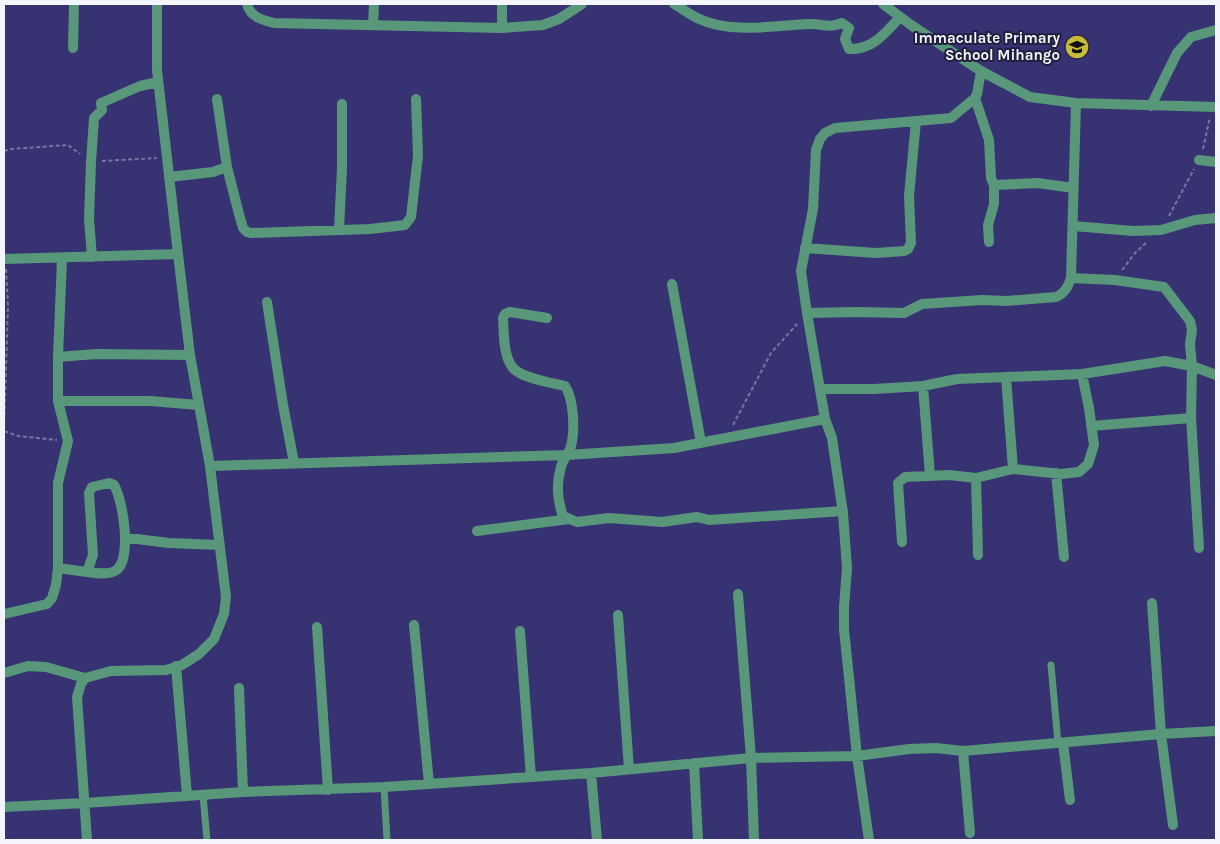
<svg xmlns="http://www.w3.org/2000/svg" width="1220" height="844" viewBox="0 0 1220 844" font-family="Karla,sans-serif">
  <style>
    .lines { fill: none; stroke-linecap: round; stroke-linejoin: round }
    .path { stroke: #7775a2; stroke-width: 2; stroke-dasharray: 4 2.5; stroke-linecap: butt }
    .lane { stroke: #59977a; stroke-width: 7 }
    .street { stroke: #59977a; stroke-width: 10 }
    .labels { text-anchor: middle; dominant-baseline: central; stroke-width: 4; stroke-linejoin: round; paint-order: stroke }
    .poi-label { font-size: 15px; font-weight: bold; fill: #f3f4fc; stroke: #21203e; text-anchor: end }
  </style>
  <rect width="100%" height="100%" fill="#373373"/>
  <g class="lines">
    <!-- path -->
    <path class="path" d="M1203 149 1210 117
      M4 151 11 149 68 145 80 154
      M102 161 157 158
      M1169 216 1194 169
      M6 269 8 306 4 431 18 436 57 440
      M1122 270 1135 253 1147 242
      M733 425 771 353 797 324"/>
    <!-- lane -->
    <path class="lane" d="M1051 665 1058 743
      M384 787 387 840
      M203 795 207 840"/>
    <!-- street -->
    <path class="street" d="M247 4C250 17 262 20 274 23L502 28 543 25 559 19 582 4
      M674 4C681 8 689 14 697 18 730 34 772 26 808 24 822 23 827 29 842 23L849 28 845 39 849 49C873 50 885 33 900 17
      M883 4 911 25 981 71 1030 97 1076 103 1216 107
      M373 25 374 4
      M502 28V4
      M73 48 74 4
      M981 71 977 94 975 98 951 118 835 128 825 133 820 139 816 150 813 209 801 271 807 313 857 312 904 313 922 304 982 300 1007 301 1056 297C1065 293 1068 287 1071 278
      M975 98 989 140 991 178 994 185V204L988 225 989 242
      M217 99 227 167 239 214 243 228 247 232 252 233 370 229 405 225 411 217 418 156 416 99
      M1076 103 1071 278 1115 280 1164 287 1190 321 1192 330 1190 344 1192 366 1216 375
      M1151 106 1177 53 1191 37 1216 30
      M1199 160 1216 162
      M169 177 213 172 227 167
      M994 185 1038 183 1073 188
      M1073 226 1133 231 1161 230 1195 220 1216 218
      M339 230 342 168V104
      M805 248 876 253 904 251 908 249 911 243 909 196 916 121
      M92 257 89 219 91 162 94 118 102 110 101 103 140 86 158 82
      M4 259 178 254
      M672 284 701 443
      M267 302 283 405 294 463
      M807 313 825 419 832 438 843 513 847 568 844 607V629L857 756 869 840
      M547 318 510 312 505 314 503 318C504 333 503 356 513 368 521 378 552 383 565 386 574 399 575 431 571 446 569 454 563 459 561 467 556 484 557 500 563 516L577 522 609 518 662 522 697 517 709 520 843 511
      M58 357 96 354 190 355
      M1006 377 1013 469
      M923 386 930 476
      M821 389H874L923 386 957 379 1082 374 1165 361 1192 366 1191 418 1199 548
      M58 401H150L199 405
      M1091 426 1191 418
      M210 466 567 455 674 448 825 419
      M1056 473 1064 557
      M976 478 978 555
      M477 531 569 519
      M126 539H137L169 543 220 545
      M902 542 898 483 905 477 949 475 976 478 1013 469 1061 474 1079 472 1088 464 1094 445 1089 408 1082 374
      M58 568 87 572C95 573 108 575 115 571 133 561 123 500 114 485L109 483 92 487 89 493 93 555 87 572
      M738 594 751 758 754 840
      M1152 603 1161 734 1173 825
      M4 614 47 604 52 598 56 585 58 568V483L68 441 58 401V357L62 259
      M618 615 629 769
      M414 625 429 784
      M317 627 328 790
      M520 631 531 777
      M176 666 187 796
      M4 673 28 666 46 667 85 678
      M239 688 243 792
      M1063 743 1070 800
      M963 751 970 833
      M694 763 698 840
      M591 773 597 840
      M4 807 85 803 243 792 384 787 591 773 751 758 857 756 909 749 936 748 963 751 1161 734 1216 731
      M87 840 77 697 81 684 85 678 111 671 166 670 182 665 199 654 214 639 224 614 226 597 210 466 190 355 178 254 157 70V4"/>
  </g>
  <!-- icons -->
  <defs>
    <g id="school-disc" transform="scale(1.25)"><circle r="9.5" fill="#caba3a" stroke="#21203e"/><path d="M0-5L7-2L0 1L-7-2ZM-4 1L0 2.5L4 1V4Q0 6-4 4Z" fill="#111"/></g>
  </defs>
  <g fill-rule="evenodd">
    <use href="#school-disc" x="1077" y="47"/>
  </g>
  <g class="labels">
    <!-- poi labels -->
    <g class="poi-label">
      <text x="1060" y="38">Immaculate Primary<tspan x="1060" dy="17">School Mihango</tspan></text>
    </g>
  </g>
  <!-- border -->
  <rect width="1220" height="844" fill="none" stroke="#f3f4fc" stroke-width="10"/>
</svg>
